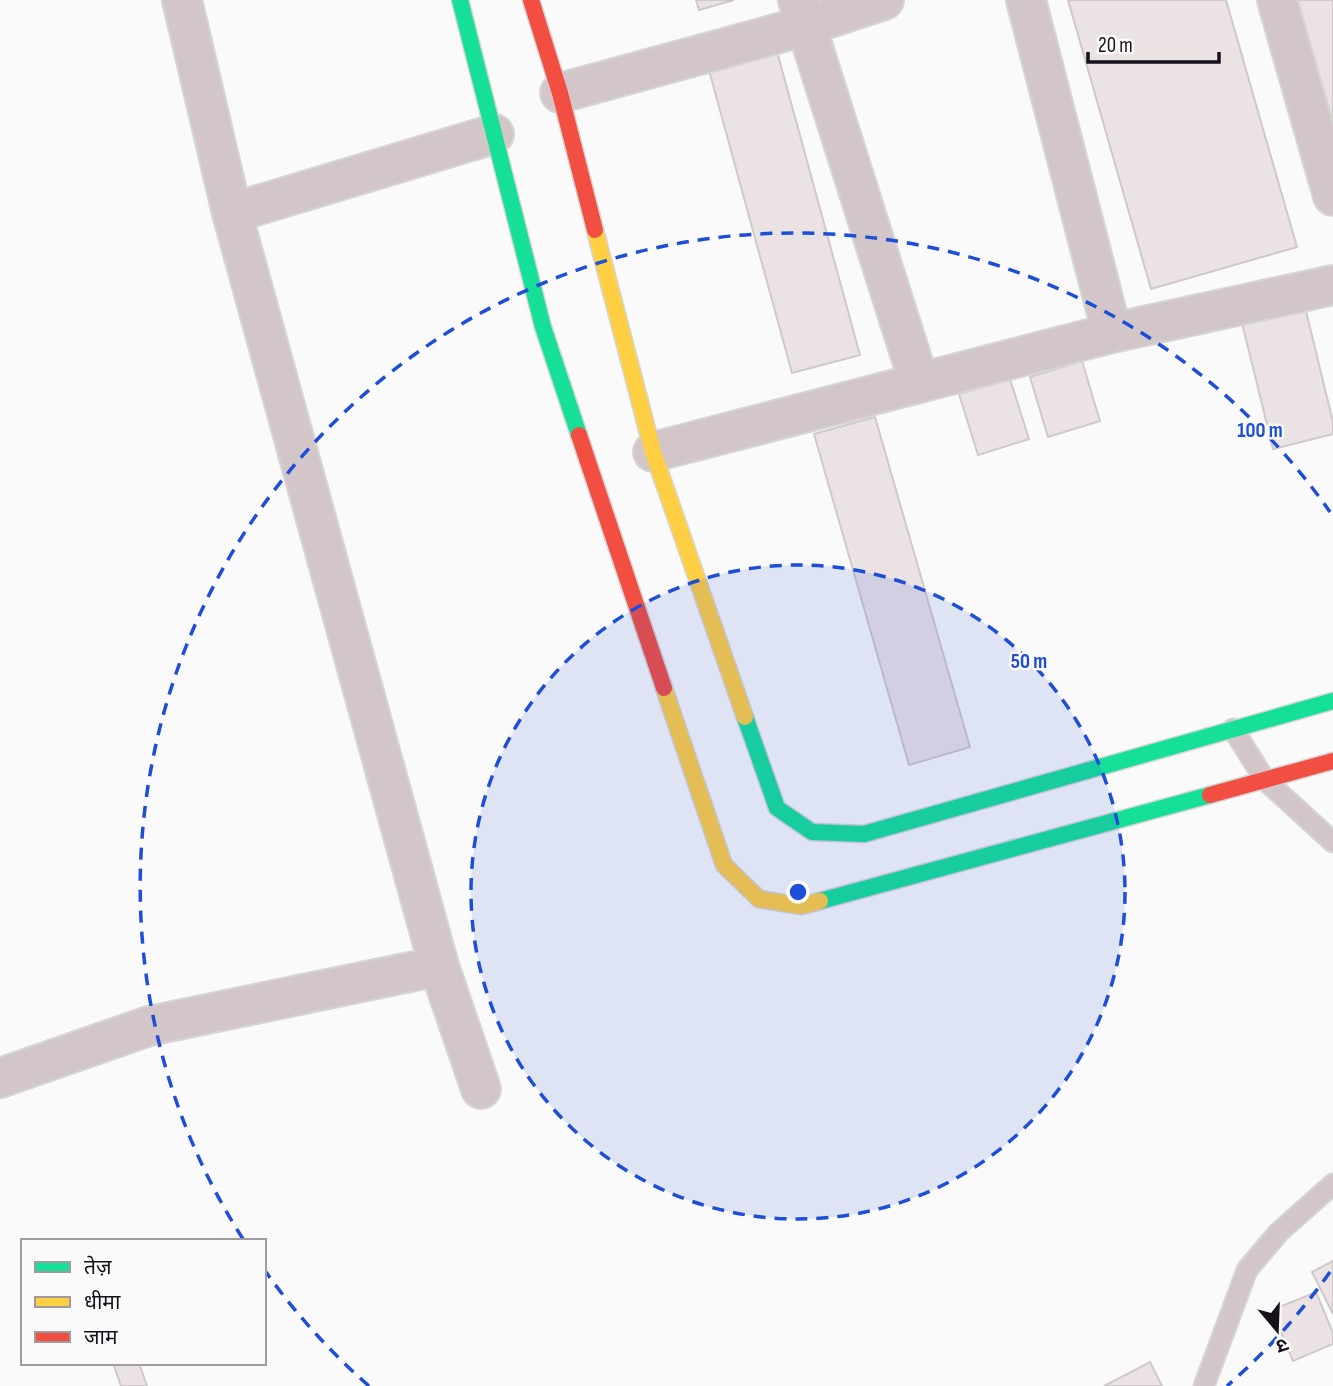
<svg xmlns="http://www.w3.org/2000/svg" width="1333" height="1386" viewBox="0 0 1333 1386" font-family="'Sofia Sans Condensed','Noto Sans Devanagari',sans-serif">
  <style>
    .building { fill: #eae2e3; stroke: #d0c9c8; stroke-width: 2 }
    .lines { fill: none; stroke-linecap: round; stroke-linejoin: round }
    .lane-casing { stroke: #d6d5d6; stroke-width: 23 }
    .street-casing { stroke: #d6d5d6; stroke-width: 42 }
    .fast-casing { stroke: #d6d5d6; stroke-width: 19 }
    .slow-casing { stroke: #d6d5d6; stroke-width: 19 }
    .jam-casing { stroke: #d6d5d6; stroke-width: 19 }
    .lane { stroke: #d3c6c8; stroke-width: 19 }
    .street { stroke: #d3c6c8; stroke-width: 38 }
    .fast { stroke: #16e098; stroke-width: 16 }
    .slow { stroke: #ffcf43; stroke-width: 16 }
    .jam { stroke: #f24e42; stroke-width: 16 }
    .ring { fill: none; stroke: #1d4ed8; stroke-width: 3.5; stroke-dasharray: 12 9 }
    .centre { fill: #1d4ed8; stroke: #fafafa; stroke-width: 3.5 }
    .ring-label { font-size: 21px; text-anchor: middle; font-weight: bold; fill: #1d4ed8; stroke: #fafafa; stroke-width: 5; stroke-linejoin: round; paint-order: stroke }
  </style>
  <rect width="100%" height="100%" fill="#fafafa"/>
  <!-- building -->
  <path class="building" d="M696 0H734L699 10Z
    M1068 0H1226L1297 247 1151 289Z
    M1297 0H1333V122Z
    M775 44 860 355 792 373 707 63Z
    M1305 307 1333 422V434L1273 449 1242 323Z
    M1082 361 1100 421 1048 437 1030 377Z
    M1010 379 1029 439 978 455 959 394Z
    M875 417 970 747 909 765 814 434Z
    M1333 1261V1314L1312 1272Z
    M1316 1292 1333 1333V1344L1293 1361 1272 1310Z
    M1150 1362 1162 1386H1104Z
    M113 1363H139L147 1386H121Z"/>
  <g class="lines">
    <!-- lane casing -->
    <g class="lane-casing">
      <path id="lane" d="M1233 729 1265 780 1333 842
        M1204 1386 1247 1270 1279 1232 1333 1184"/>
    </g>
    <!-- street casing -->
    <g class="street-casing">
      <path id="street" d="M182 0 232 213 439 966 481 1089
        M798 0 919 382
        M1026 0 1112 333
        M1277 0 1333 196
        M560 93 805 26 884 0
        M232 213 494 134
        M653 452 1112 333 1333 285
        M0 1078 149 1026 439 966"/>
    </g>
    <!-- fast casing -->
    <g class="fast-casing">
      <path id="fast" d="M460 0 543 327 579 435
        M745 717 777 808 812 832 864 834 1333 701
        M820 901 1210 795"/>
    </g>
    <!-- slow casing -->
    <g class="slow-casing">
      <path id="slow" d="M595 230 653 452 745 717
        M664 688 724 865 759 899 801 906 820 901"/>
    </g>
    <!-- jam casing -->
    <g class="jam-casing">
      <path id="jam" d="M531 0 560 93 595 230
        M579 435 664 688
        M1210 795 1333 761"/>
    </g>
    <!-- lane -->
    <use href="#lane" class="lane"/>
    <!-- street -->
    <use href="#street" class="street"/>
    <!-- fast -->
    <use href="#fast" class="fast"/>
    <!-- slow -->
    <use href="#slow" class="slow"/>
    <!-- jam -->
    <use href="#jam" class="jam"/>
  </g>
  <!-- distance rings -->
  <circle cx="798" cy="892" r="327" fill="#1d4ed8" fill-opacity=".12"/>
  <g class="ring">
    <circle cx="798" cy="892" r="327"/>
    <path d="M1330 1272A654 654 0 0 1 1227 1386M369 1386A654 654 0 0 1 266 1272M243 1239A654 654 0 0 1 1330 512"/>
  </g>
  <circle cx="798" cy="892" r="10" class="centre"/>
  <g class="ring-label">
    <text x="1260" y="437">100 m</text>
    <text x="1029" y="668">50 m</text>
  </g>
  <!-- legend -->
  <rect x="21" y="1239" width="245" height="126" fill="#fafafa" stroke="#9f9ca1" stroke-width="2"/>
  <rect x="35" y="1262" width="35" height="10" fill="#16e098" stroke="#9f9ca1" stroke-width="2"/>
  <text x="84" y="1274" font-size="21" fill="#16101b">तेज़</text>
  <rect x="35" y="1297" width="35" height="10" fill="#ffcf43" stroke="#9f9ca1" stroke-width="2"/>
  <text x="84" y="1309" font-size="21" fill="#16101b">धीमा</text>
  <rect x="35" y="1332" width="35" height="10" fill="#f24e42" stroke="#9f9ca1" stroke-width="2"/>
  <text x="84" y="1344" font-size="21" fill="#16101b">जाम</text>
  <!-- north arrow -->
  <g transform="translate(1277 1330) rotate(161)" stroke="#fafafa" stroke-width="5" paint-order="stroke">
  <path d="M0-5L12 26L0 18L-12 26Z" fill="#16101b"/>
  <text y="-10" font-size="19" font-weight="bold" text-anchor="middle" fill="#16101b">उ</text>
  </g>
  <!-- scale -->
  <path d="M1088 52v10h131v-10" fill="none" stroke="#16101b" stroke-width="3.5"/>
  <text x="1098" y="52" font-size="21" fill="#16101b" stroke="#fafafa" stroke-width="5" paint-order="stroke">20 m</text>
</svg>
